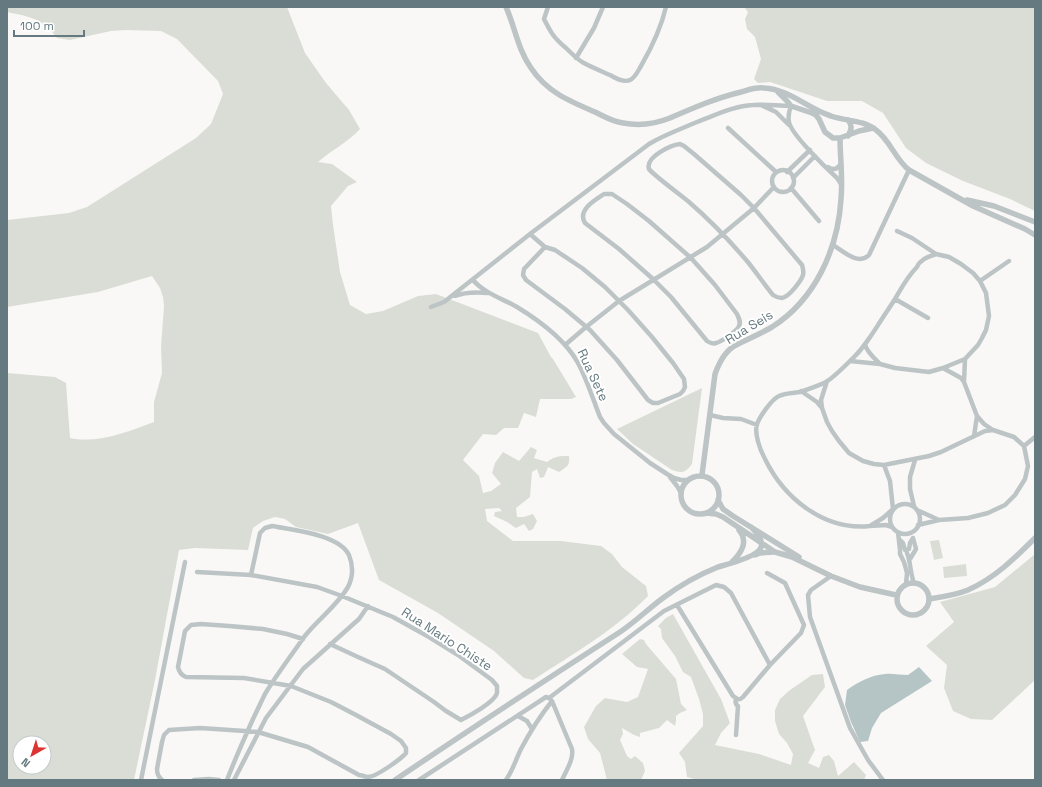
<svg xmlns="http://www.w3.org/2000/svg" width="1042" height="787" viewBox="0 0 1042 787" font-family="'Space Grotesk',sans-serif">
  <style>
    .green { fill: #daddd5; fill-rule: evenodd }
    .water { fill: #b5c5c6 }
    .lines { fill: none; stroke-linecap: round; stroke-linejoin: round }
    .minor { stroke: #bdc4c6; stroke-width: 4.5 }
    .tertiary { stroke: #bdc4c6; stroke-width: 5.5 }
    .labels { text-anchor: middle; dominant-baseline: central; stroke-width: 4; stroke-linejoin: round; paint-order: stroke }
    .street-label { font-size: 13px; fill: #657a80; stroke: #fff }
  </style>
  <rect width="100%" height="100%" fill="#f9f8f6"/>
  <!-- green -->
  <path class="green" d="M7 7H287L305 53 326 83 349 110 360 129C348 142 332 150 318 162L332 164 357 182 348 186 331 206 333 225 340 272 350 305 366 314 383 311 418 296 436 294 538 333 551 357 553 359 576 397 571 399H540L536 417 524 413 518 428H504L496 435 483 434 463 460 479 476 483 493 491 491 501 484 492 473 495 463 503 452 519 461 531 447 537 450 534 458 547 462C555 456 560 456 569 456 570 466 567 467 559 472L548 467 544 477 540 478 537 469 532 472 530 497 516 508 517 517H524L533 514 537 521 533 529 529 531 524 524 516 528 507 522 494 516 495 512 502 511 499 508 485 509 487 521 513 541H561L601 546 612 554 622 567 646 586 648 596C615 630 573 654 533 680L524 678 494 651 438 613 379 580 358 523 328 534 296 527 285 519 275 517 263 521 253 528 248 550 195 548 179 550 155 680 134 780H7V373L55 377 66 383 70 438C98 444 127 432 154 422V402L162 373 161 347 164 306 163 297 160 288 152 276 98 292 7 307V220L69 213 87 207 196 138 211 124 223 94 218 81 177 39 161 31 126 30 111 31 70 40 57 38C43 18 30 17 7 12ZM20 743H44V767H20Z
    M744 7H1035V211L1010 199 963 181 926 163 906 148 883 113 862 101H827L770 82 758 83 754 79 761 59 755 37 747 29 745 19 748 12Z
    M702 388 692 464C686 472 683 474 672 470L633 444 617 429Z
    M939 540 943 558 934 560 930 541Z
    M1035 554V680L992 720 971 719 953 711 944 688 947 665 926 646 954 622 940 602 995 587Z
    M966 564 967 576 944 578 943 567Z
    M673 614 721 699 730 723 721 733 715 745 759 754 791 765 793 754 787 743 779 734 775 721V710L780 699 790 690 812 675 823 674 825 687 803 716 815 750 808 763 819 768 823 757 829 755 834 761 838 776 854 762 866 775 864 780H698L687 777 685 762 679 753 703 726V714L699 699 691 677 683 672 675 656 662 638 661 629 658 626 666 618Z
    M640 639 644 640 646 644 676 679 681 704 687 710 680 713 676 716V721L675 726 667 720 659 728 640 733V737L634 735 622 728 623 734 620 740 627 756 631 759 635 756 643 763 645 771 641 780H607L600 753 588 739 584 727 596 706 605 698 627 702 638 697 648 669 637 667 622 654Z"/>
  <!-- water -->
  <path class="water" d="M919 667 932 681 881 713 872 728 868 741 860 742 851 722 845 705 847 690C858 682 871 675 885 674 892 673 900 675 908 675Z"/>
  <g class="lines">
    <!-- minor -->
    <path class="minor" d="M548 7 544 19C551 33 554 38 566 48 571 53 576 58 582 62 591 67 601 71 610 75 615 78 624 83 630 80 635 78 638 71 641 66 652 47 661 28 666 7
      M576 58 594 28 603 7
      M761 105 776 112 789 125
      M728 128 776 172
      M680 144 684 146 694 154 741 195 754 208 802 265C803 268 804 271 803 275 801 281 789 297 782 298 779 298 776 297 773 295 764 284 756 272 747 261 729 240 710 220 689 202 682 196 652 174 649 169 645 157 671 145 680 144Z
      M828 167C834 171 837 169 841 164
      M772 181a11 11 0 1 1 22 0a11 11 0 1 1-22 0Z
      M787 172 810 150
      M793 178 815 156
      M791 188 819 221
      M604 194H612L627 204 649 221 691 258 715 285 737 314C739 318 741 322 739 326 737 331 721 342 716 343 713 344 710 343 707 341L671 297 653 279 619 249 585 223C577 210 595 200 604 194Z
      M530 234 545 247 555 250 582 268 605 287 628 310 652 337 673 363 684 379 685 387 683 391 680 394 658 403H653L648 400 617 360 590 330 565 309 526 280 523 275 524 269 545 247
      M833 245C843 251 858 266 869 255L909 170
      M473 280C484 293 503 299 517 307 540 321 565 339 578 363 587 380 593 399 600 417L604 423 614 434 650 463 667 474 674 478 681 480H687
      M980 281 1009 261
      M455 296C465 292 477 292 488 293
      M895 299 928 318
      M431 307 444 302 530 234 649 144C664 135 681 129 697 122 716 115 734 106 753 105 766 104 778 106 791 106 789 111 788 117 789 122 791 134 826 168 837 178L841 184
      M565 345 586 327 619 301 707 247 754 208 774 187
      M865 345C868 353 874 358 880 364
      M850 361 880 364 895 368 929 372 943 368 965 359 978 345 982 338 986 330 989 316 986 293 980 281 973 273 961 264 949 257 936 254 912 238 897 231
      M943 368 961 378 964 382
      M827 381 821 400 822 408 827 422 832 431 839 441 849 453 863 461 874 464 884 465 929 456 941 452 985 431 993 430
      M801 391 817 402 822 408
      M710 415 723 418 741 419 757 425
      M974 436 977 416
      M1024 446 1035 437
      M884 465 890 481 893 509 883 518 870 526 886 525 892 527
      M670 477 677 486 681 493
      M890 519a15 15 0 1 1 30 0a15 15 0 1 1-30 0Z
      M914 506 910 489V477L915 460
      M917 510 939 520 918 525
      M939 520 968 518 988 513 1005 505 1015 495 1025 479 1028 466 1024 446 1014 437 993 430 984 424 977 416 964 382 965 359
      M870 526C824 531 784 498 765 459 760 450 754 433 757 424 760 416 772 399 779 396 785 393 794 393 800 392 809 389 818 386 826 382 834 377 844 367 851 360 863 349 871 336 880 322 885 314 890 307 895 299 902 287 907 277 917 267 918 264 920 262 923 260 926 257 932 256 936 254
      M898 532 900 550V554L904 562 907 573 906 584
      M899 539 903 543 905 550
      M909 549 910 543 913 538
      M907 553C911 563 910 573 914 583
      M910 559 916 549 913 538
      M197 572 251 575 317 587 342 596 393 617 429 637 458 655 492 680 497 686C497 687 497 692 497 693 495 702 469 716 461 720L446 711 434 702 385 669 358 657 330 644
      M831 576 811 590 808 595 810 617 850 728 868 760 883 780
      M677 605 733 696C737 699 739 701 743 697L770 665
      M549 698 664 611 716 585 724 587 731 593 770 665 801 633 804 625 785 583 767 573
      M736 699C735 702 735 704 738 706L736 735
      M518 716 527 721 532 729
      M141 780 185 562
      M162 780C158 777 157 774 157 769L162 742 164 735 169 730 200 728 258 732 308 747 359 775C362 775 365 777 368 777 376 777 401 759 406 753V748L401 741 391 734 356 715 331 702 291 686 244 678 186 677C181 675 179 672 178 667L185 631 191 625 201 624 229 626 263 629 287 634 303 639
      M194 780 209 779 219 780
      M227 780C235 759 244 739 253 719 257 711 261 702 265 694 277 674 291 656 304 637 318 619 337 606 348 587 353 577 353 565 349 555 339 534 292 530 272 526L265 528 260 533 251 575
      M234 780 266 718 303 669 359 619 368 606
      M419 780 546 697 549 698 552 701 572 749C574 759 566 771 562 780
      M506 780C513 770 516 759 521 749 530 732 540 716 552 701"/>
    <!-- tertiary -->
    <path class="tertiary" d="M506 7C515 27 518 50 531 68 547 92 569 101 595 112 603 116 613 122 623 123 639 126 655 124 670 118 693 108 716 98 741 92 748 90 756 87 764 88 789 89 808 109 831 116 845 121 864 120 876 130 890 140 895 159 909 170L973 206 1025 229 1035 235
      M778 92 787 101 791 106 812 113 816 115 819 119 825 132 833 138H840L859 131 873 128
      M848 136C851 130 853 126 848 120
      M967 200 994 206 1035 222
      M702 475 715 374C719 363 726 350 736 345 748 339 760 334 772 327 815 300 838 249 841 199 843 178 840 158 840 138
      M681 495a19 19 0 1 1 38 0a19 19 0 1 1-38 0Z
      M718 500 723 509 733 516 799 557
      M706 513 716 514 723 517 775 552 792 557 831 576 860 587 896 595
      M755 555 760 553 774 552
      M732 562C741 553 749 542 739 530
      M897 599a16 16 0 1 1 32 0a16 16 0 1 1-32 0Z
      M929 599C942 597 956 595 968 590 995 578 1015 558 1035 538
      M395 780C469 730 544 681 620 632 635 622 648 609 663 598 679 586 698 575 718 567 725 565 732 563 738 561 759 554 772 547 751 527"/>
  </g>
  <g class="labels">
    <!-- street labels -->
    <g class="street-label">
      <text transform="translate(749 327) rotate(-31)">Rua Seis</text>
      <text transform="translate(593 375) rotate(65)">Rua Sete</text>
      <text transform="translate(447 639) rotate(33)">Rua Mario Chiste</text>
    </g>
  </g>
  <!-- border -->
  <rect width="1042" height="787" fill="none" stroke="#657a80" stroke-width="16"/>
  <!-- north arrow -->
  <g transform="translate(32 755) rotate(219)"><circle r="19" fill="#ffffff" stroke="#c1cacc"/>
  <path d="M0-3L7 15L0 10L-7 15Z" fill="#dc3433"/>
  <text y="-6" font-size="11" font-weight="bold" text-anchor="middle" fill="#657a80">N</text>
  </g>
  <!-- scale -->
  <path d="M14 30v6h70v-6" fill="none" stroke="#657a80" stroke-width="2"/>
  <text x="20" y="30" font-size="12" fill="#657a80" stroke="#ffffff" stroke-width="3" paint-order="stroke">100 m</text>
</svg>
